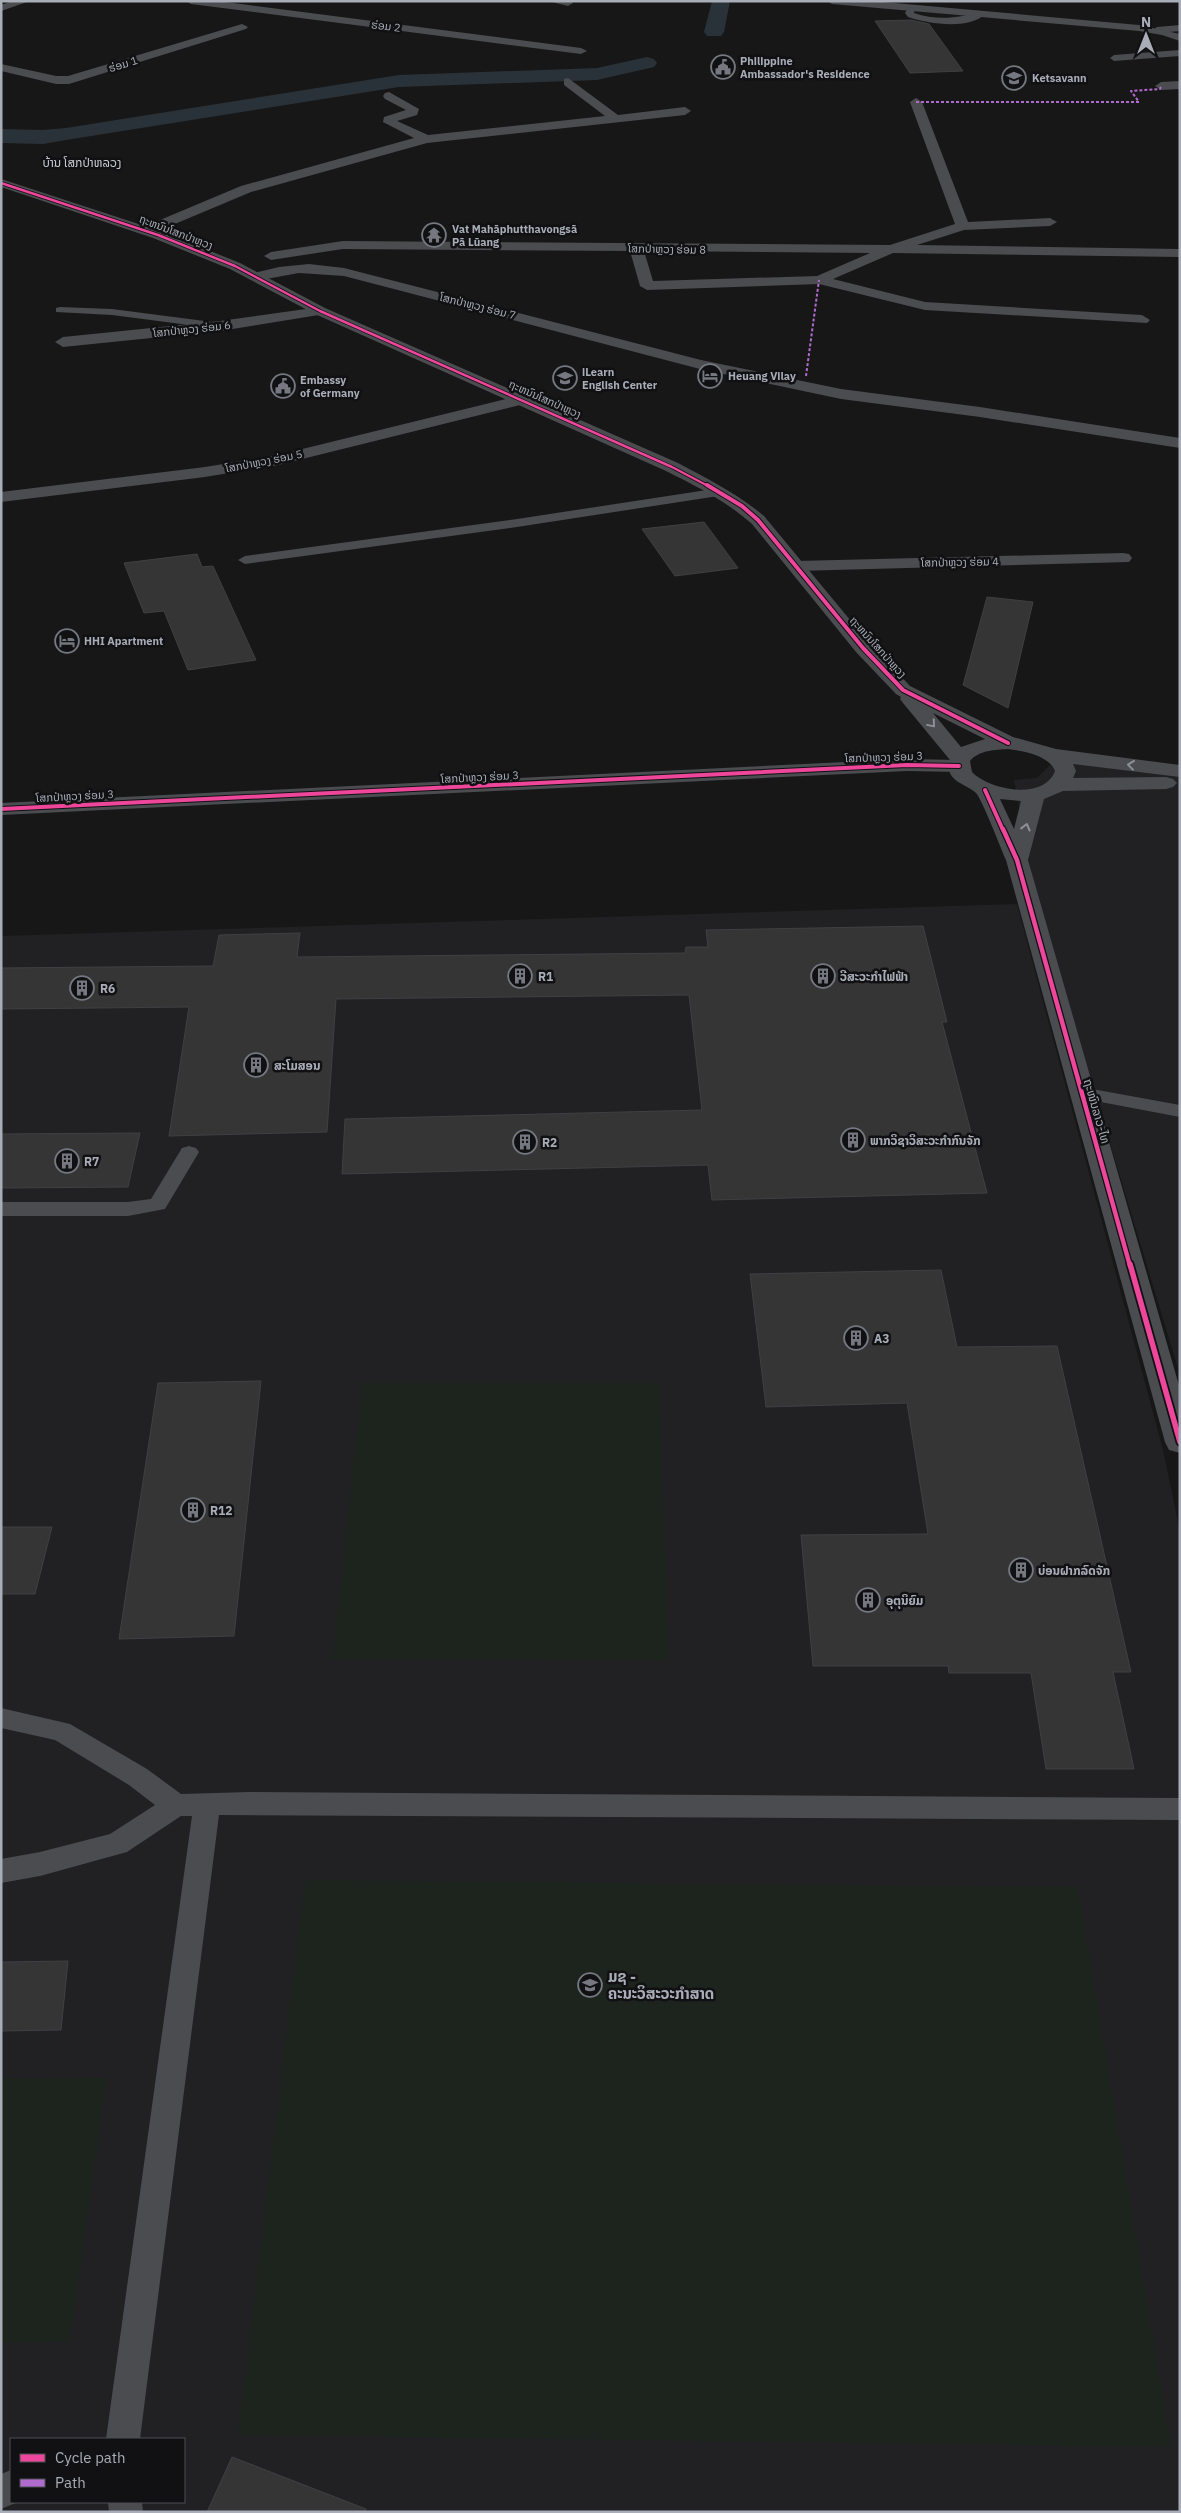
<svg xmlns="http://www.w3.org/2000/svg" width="1181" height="2513" viewBox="0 0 1181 2513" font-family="'IBM Plex Sans','Noto Sans Lao',sans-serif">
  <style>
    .built { fill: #212123; fill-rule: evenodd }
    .green { fill: #1d241e }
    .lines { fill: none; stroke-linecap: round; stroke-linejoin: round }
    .canal { fill: #2a3239; fill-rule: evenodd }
    .building { fill: #353536; stroke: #3f4043 }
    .service { fill: #4b4c50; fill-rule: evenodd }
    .minor { fill: #4b4c50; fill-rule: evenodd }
    .tertiary { fill: #4b4c50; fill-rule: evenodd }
    .quiet { stroke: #b06ccc; stroke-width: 2; stroke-dasharray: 3 2; stroke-linecap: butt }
    .cycleway-far3-casing { stroke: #111113; stroke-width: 4 }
    .cycleway-far2-casing { stroke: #111113; stroke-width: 6 }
    .cycleway-far1-casing { stroke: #111113; stroke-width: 7 }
    .cycleway-casing { stroke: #111113; stroke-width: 9 }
    .cycleway-far3 { stroke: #ed469a; stroke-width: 2.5 }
    .cycleway-far2 { stroke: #ed469a; stroke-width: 4 }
    .cycleway-far1 { stroke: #ed469a; stroke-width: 4.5 }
    .cycleway { stroke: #ed469a; stroke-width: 5.5 }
    .oneway { stroke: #8c9099 }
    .labels { text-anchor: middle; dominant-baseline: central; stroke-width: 5; stroke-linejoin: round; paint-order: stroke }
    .far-street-label { font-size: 11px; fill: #a8adb8; stroke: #111113 }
    .far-poi-label { font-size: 11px; font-weight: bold; fill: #a8adb8; stroke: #111113; text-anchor: start }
    .far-quarter-label { font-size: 12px; fill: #c9ccd4; stroke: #111113 }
    .poi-label { font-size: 12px; font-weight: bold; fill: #a8adb8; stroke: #111113; text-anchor: start }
    .street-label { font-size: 12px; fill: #a8adb8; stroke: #111113 }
    .near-poi-label { font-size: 15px; font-weight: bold; fill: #a8adb8; stroke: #111113; text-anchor: start }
  </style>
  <rect width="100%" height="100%" fill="#171717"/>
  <!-- built -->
  <path class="built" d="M1053 762 1180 774V1375L1036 898 1014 780 1037 778Z
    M1017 904 1163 1450 1180 1531V2512H1V936ZM11 2439H184V2502H11Z"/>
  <!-- green -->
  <path class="green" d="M362 1383H660L668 1660 333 1659Z
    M305 1880 1078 1887 1171 2447 238 2435Z
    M107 2077 70 2341 1 2343V2079Z"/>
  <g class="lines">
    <!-- canal -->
    <path class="canal" d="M712 1H730L724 32 721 36H707L704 32Z
      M647 57 654 59 657 63 654 67 597 80 399 87 66 140 43 144 1 143V129L43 130 66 128 399 75 597 68Z"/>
  </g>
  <!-- building -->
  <path class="building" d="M911 20 929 24 963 71 910 73 875 21Z
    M704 522 738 568 675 576 642 529Z
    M197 554 202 567 213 566 256 660 188 670 164 611 144 613 124 563Z
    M987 597 1033 602 1008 708 963 685Z
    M923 926 947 1022H942L987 1193 712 1200 708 1165 342 1174 345 1119 702 1110 689 995 336 999 327 1132 169 1136 189 1007 1 1009V968L213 966 219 935 300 933 297 957 685 953 686 947H708L706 930Z
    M140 1133 128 1187 1 1188V1134Z
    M941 1270 957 1347 1057 1346 1131 1672H1113L1134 1769H1046L1031 1673H949L948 1666H813L801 1535 928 1534 907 1403 766 1407 750 1274Z
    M261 1381 234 1636 119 1639 158 1383Z
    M1 1527H52L35 1594H1Z
    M68 1961 61 2030 1 2031V1962Z
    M232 2457 366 2509V2512H207Z"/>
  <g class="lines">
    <!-- service -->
    <path class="service" d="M909 6H915L914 13C938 21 959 18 982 11L986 14C967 30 930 24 908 17L905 13Z
      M1180 25V31L1157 33 1153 30 1157 27Z
      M1180 50V56L1114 61 1110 58 1114 55Z
      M60 307 112 309 220 323 226 326 220 329 112 315 56 312V308Z
      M720 488 727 492 725 495 517 527 245 564 238 560 245 556 517 519Z
      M1081 1087 1180 1105V1117L1074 1097 1071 1093 1074 1089Z
      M189 1146 196 1148 199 1152 165 1209 128 1216H1V1202H128L151 1199 182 1148Z
      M1 1708 70 1724 147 1769 181 1794 249 1792 1180 1798V1820L219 1815 140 2439H106L192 1816H181L127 1852 40 1876 1 1883V1859L40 1852 110 1834 155 1805 129 1785 55 1740 1 1728Z
      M11 2470V2502H18L1 2509V2474Z
      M108 2502H142L143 2512H109Z"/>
    <!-- minor -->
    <path class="minor" d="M186 1H218L581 48 587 51 581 54 191 4Z
      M548 1H572L573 3 568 6Z
      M827 1H872L1139 25 1180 34V41L1162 35 1139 31 832 4Z
      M242 24 248 27 246 29 69 84H56L1 71V64L56 76H68Z
      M568 78 618 115 685 107 691 111 685 115 427 143 251 192 151 234H141L139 231 141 228 241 186 414 138 383 122 384 117 406 110 385 99 383 96 385 93 389 92 419 109 417 115 397 121 428 135 605 116 564 85V79Z
      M1180 81V89L1161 90 1155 86 1161 82Z
      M916 98 922 102 968 222 1050 218 1057 222 1050 226 964 230 917 245 1180 249V257L893 253 833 279 925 302 1142 315 1150 320 1147 323 925 310 819 284 647 290 640 286 630 251 343 249 271 260 264 256 271 252 343 241 890 245 955 224 910 102ZM644 251 870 253 817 276 653 281Z
      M309 264 344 268 701 360 841 389 980 407 1180 438V448L980 417 841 399 700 369 344 276 299 273 255 281 248 277 250 274 279 267Z
      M320 307 325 308 327 311 325 314 220 331 63 347 55 342 63 337 220 321Z
      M522 395 530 400 528 403 278 465 205 477 1 502V492L205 467 278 455Z
      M1123 553 1129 554 1132 558 1129 562 797 571 791 570 788 566 791 562 797 561Z
      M907 759 959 760 966 762 969 766 966 770 959 772 907 771 1 815V803Z"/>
    <!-- tertiary -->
    <path class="tertiary" d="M12 1H30L1 11V5Z
      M1 179 163 232 240 263 325 308 678 463C708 479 738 494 764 516L870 644 910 686 1013 737 1056 749 1180 765V777L1073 764 1076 771 1073 778 1166 777 1173 779 1177 783 1173 787 1166 789 1063 791 1044 799 1028 860 1180 1389V1453L1169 1450 1165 1442 1006 860C1001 849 982 799 976 793 966 783 944 782 950 760L903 703 900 699 901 697 896 694 856 652 752 524C726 501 696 486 666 471L315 314 230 269 153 238 1 187ZM933 713 985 739 961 747ZM1008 749C1023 751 1049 755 1055 771 1044 801 989 790 972 772L970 761C979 750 995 750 1008 749ZM1000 799 1021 801 1014 829Z"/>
    <!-- quiet -->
    <path class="quiet" d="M916 102H1139L1131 91 1160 89 1161 86
      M806 376 819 280"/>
    <!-- cycleway-far3 casing -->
    <g class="cycleway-far3-casing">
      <path id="cycleway-far3" d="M1 183 158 235 235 266 320 311 672 467 710 487"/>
    </g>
    <!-- cycleway-far2 casing -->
    <g class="cycleway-far2-casing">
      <path id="cycleway-far2" d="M707 485 742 506 758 520 863 648 903 690 1008 743
        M985 790 1003 830
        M1 809 907 765 959 766"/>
    </g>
    <!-- cycleway-far1 casing -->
    <g class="cycleway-far1-casing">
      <path id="cycleway-far1" d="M1003 829 1017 860 1130 1266"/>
    </g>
    <!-- cycleway casing -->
    <g class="cycleway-casing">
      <path id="cycleway" d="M1130 1264 1180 1442"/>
    </g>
    <!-- cycleway-far3 -->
    <use href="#cycleway-far3" class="cycleway-far3"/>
    <!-- cycleway-far2 -->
    <use href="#cycleway-far2" class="cycleway-far2"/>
    <!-- cycleway-far1 -->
    <use href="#cycleway-far1" class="cycleway-far1"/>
    <!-- cycleway -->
    <use href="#cycleway" class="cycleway"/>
  </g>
  <!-- one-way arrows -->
  <defs><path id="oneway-chevron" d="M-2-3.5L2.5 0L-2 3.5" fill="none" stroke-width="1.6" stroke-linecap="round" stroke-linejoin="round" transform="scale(1.25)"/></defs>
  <g class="oneway">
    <use href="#oneway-chevron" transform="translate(932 724) rotate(50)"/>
    <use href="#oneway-chevron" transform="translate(1131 765) rotate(-173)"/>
    <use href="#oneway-chevron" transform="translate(1026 827) rotate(-76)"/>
  </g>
  <!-- icons -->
  <defs>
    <g id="civic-ring" transform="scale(1.25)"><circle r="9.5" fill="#111113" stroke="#757880" stroke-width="1.5"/><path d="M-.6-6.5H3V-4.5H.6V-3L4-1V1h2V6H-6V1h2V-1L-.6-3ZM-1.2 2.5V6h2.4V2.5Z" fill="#757880"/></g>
    <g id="school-ring" transform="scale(1.25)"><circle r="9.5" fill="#111113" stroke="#757880" stroke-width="1.5"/><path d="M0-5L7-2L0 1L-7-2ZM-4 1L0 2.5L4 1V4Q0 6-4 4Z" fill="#757880"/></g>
    <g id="temple-ring" transform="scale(1.25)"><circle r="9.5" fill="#111113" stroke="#757880" stroke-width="1.5"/><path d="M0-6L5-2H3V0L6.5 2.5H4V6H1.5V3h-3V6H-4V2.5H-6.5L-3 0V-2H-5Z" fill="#757880"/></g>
    <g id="hotel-ring" transform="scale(1.25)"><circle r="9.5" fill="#111113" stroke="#757880" stroke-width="1.5"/><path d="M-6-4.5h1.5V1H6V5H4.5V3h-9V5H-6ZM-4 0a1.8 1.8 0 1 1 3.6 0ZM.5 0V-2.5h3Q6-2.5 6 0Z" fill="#757880"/></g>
    <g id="building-ring" transform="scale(1.25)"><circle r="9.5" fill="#111113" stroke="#757880" stroke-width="1.5"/><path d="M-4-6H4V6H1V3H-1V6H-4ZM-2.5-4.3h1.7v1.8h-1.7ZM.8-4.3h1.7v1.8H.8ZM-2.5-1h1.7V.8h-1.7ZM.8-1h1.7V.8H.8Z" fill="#757880"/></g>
    <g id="university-ring" transform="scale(1.25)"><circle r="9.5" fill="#111113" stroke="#757880" stroke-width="1.5"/><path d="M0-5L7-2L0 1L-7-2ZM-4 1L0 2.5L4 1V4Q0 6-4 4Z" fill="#757880"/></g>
  </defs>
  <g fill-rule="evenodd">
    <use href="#civic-ring" x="723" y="67"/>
    <use href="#school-ring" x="1014" y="78"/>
    <use href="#temple-ring" x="434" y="235"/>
    <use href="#hotel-ring" x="710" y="376"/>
    <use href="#school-ring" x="565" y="378"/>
    <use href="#civic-ring" x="283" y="386"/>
    <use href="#hotel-ring" x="67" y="641"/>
    <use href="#building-ring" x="520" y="976"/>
    <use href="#building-ring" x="823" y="976"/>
    <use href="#building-ring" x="82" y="988"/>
    <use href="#building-ring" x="256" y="1065"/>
    <use href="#building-ring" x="853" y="1140"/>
    <use href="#building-ring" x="525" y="1142"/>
    <use href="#building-ring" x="67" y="1161"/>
    <use href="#building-ring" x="856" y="1338"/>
    <use href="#building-ring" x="193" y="1510"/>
    <use href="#building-ring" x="1021" y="1570"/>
    <use href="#building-ring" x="868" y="1600"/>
    <use href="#university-ring" x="590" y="1985"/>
  </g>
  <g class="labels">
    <!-- far-street labels -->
    <g class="far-street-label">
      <text transform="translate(386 26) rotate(7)">ຮ່ອມ 2</text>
      <text transform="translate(123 64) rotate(-17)">ຮ່ອມ 1</text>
      <text transform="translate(176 232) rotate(21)">ຖະຫນົນໂສກປ່າຫຼວງ</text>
      <text transform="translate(667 249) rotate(1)">ໂສກປ່າຫຼວງ ຮ່ອມ 8</text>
      <text transform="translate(478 306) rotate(14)">ໂສກປ່າຫຼວງ ຮ່ອມ 7</text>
      <text transform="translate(192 329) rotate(-6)">ໂສກປ່າຫຼວງ ຮ່ອມ 6</text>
      <text transform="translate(545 399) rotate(24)">ຖະຫນົນໂສກປ່າຫຼວງ</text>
      <text transform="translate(264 461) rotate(-11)">ໂສກປ່າຫຼວງ ຮ່ອມ 5</text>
      <text transform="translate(960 562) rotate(-1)">ໂສກປ່າຫຼວງ ຮ່ອມ 4</text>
      <text transform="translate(878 647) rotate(48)">ຖະຫນົນໂສກປ່າຫຼວງ</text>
      <text transform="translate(884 757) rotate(-2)">ໂສກປ່າຫຼວງ ຮ່ອມ 3</text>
      <text transform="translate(480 777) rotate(-3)">ໂສກປ່າຫຼວງ ຮ່ອມ 3</text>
      <text transform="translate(75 796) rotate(-3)">ໂສກປ່າຫຼວງ ຮ່ອມ 3</text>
    </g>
    <!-- far-poi labels -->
    <g class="far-poi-label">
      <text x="740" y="61">Philippine<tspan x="740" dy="13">Ambassador's Residence</tspan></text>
      <text x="1032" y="78">Ketsavann</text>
      <text x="452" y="229">Vat Mahāphutthavongsā<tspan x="452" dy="13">Pā Lūang</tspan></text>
      <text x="582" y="372">iLearn<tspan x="582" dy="13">English Center</tspan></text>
      <text x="728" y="376">Heuang Vilay</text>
      <text x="300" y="380">Embassy<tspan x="300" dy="13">of Germany</tspan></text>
      <text x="84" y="641">HHI Apartment</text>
    </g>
    <!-- far-quarter labels -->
    <g class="far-quarter-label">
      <text x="82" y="162">ບ້ານ ໂສກປ່າຫລວງ</text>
    </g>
    <!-- poi labels -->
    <g class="poi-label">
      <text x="538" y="976">R1</text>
      <text x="840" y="976">ວີສະວະກຳໄຟຟ້າ</text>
      <text x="100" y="988">R6</text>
      <text x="274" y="1065">ສະໂມສອນ</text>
      <text x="870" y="1140">ພາກວິຊາວິສະວະກຳກົນຈັກ</text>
      <text x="542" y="1142">R2</text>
      <text x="84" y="1161">R7</text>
      <text x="874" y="1338">A3</text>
      <text x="210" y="1510">R12</text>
      <text x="1038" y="1570">ບ່ອນຝາກລົດຈັກ</text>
      <text x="886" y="1600">ອຸຕຸນິຍົມ</text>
    </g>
    <!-- street labels -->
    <g class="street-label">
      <text transform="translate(1097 1111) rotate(74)">ຖະໜົນລາວ-ໄທ</text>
    </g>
    <!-- near-poi labels -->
    <g class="near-poi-label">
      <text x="608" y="1976">ມຊ -<tspan x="608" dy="17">ຄະນະວິສະວະກຳສາດ</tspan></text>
    </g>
  </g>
  <!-- border -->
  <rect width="1181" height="2513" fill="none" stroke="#a8adb8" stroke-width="5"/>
  <!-- legend -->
  <rect x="10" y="2438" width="175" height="65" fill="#111113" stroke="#4d4f55"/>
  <rect x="20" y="2454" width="25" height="8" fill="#ed469a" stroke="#4d4f55"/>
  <text x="55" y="2463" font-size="15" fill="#a8adb8">Cycle path</text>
  <rect x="20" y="2479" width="25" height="8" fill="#b06ccc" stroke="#4d4f55"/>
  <text x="55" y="2488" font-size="15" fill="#a8adb8">Path</text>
  <!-- north arrow -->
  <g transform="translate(1146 35)" stroke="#111113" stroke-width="4" paint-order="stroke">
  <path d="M0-4L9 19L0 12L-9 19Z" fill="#a8adb8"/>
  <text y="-8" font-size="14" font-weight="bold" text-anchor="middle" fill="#a8adb8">N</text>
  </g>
</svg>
